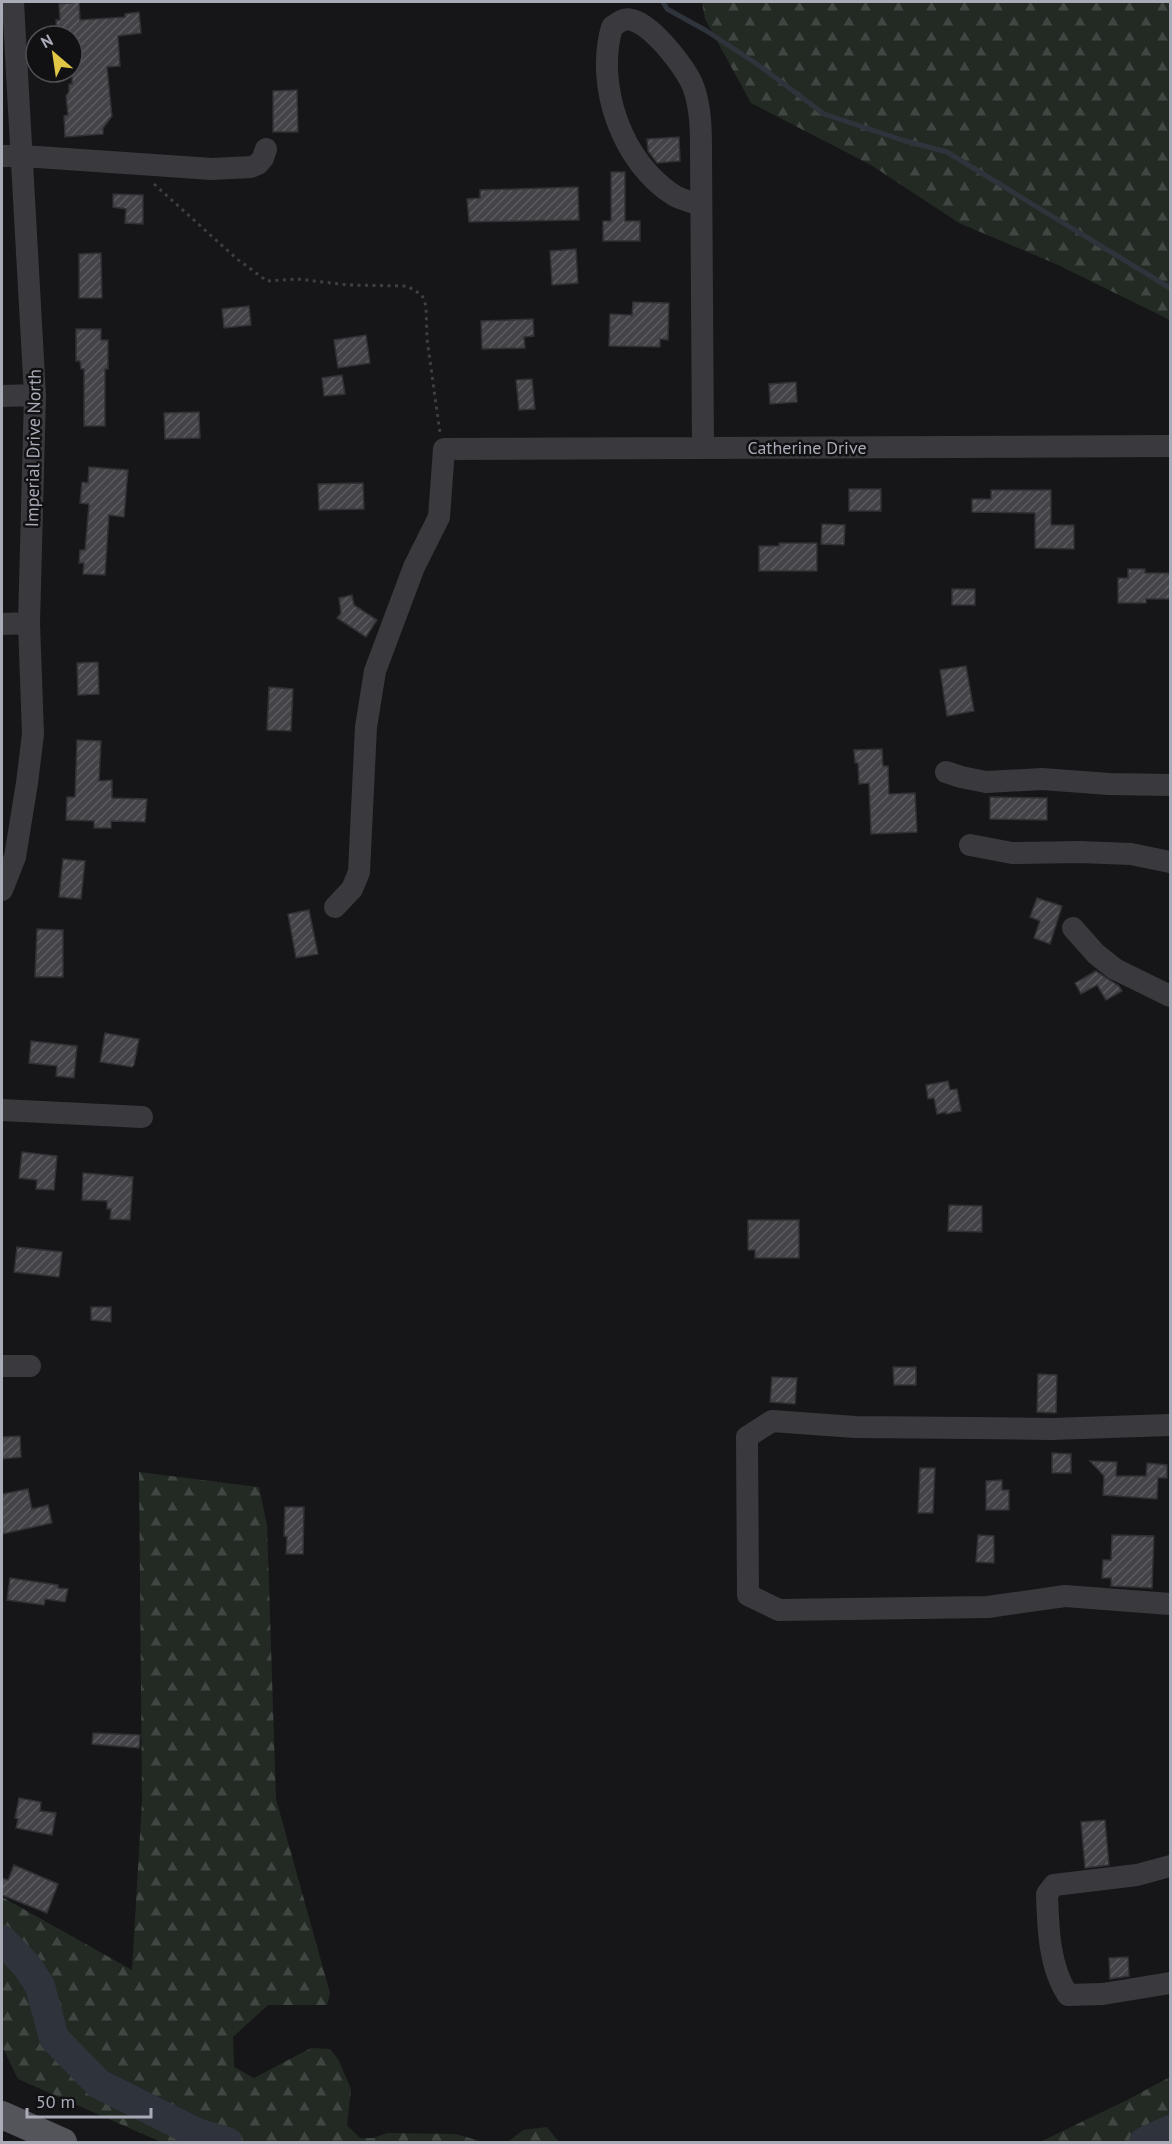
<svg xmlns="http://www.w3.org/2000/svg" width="1172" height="2144" viewBox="0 0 1172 2144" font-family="'PT Sans',sans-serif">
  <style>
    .forest { fill: url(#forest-firs) }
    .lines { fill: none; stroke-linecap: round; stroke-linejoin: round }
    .stream { stroke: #2f343c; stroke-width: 5 }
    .river { stroke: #2f343c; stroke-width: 30 }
    .building { fill: url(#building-hatch); stroke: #313034; stroke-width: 1.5 }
    .path { stroke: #3e3e43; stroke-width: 3; stroke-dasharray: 3 4.5; stroke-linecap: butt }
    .minor { stroke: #3a393e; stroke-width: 22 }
    .major { stroke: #54545b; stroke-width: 28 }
    .labels { text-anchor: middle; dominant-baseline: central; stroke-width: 5; stroke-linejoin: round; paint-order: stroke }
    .street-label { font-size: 18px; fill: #a9abb7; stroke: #111113 }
  </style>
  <defs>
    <pattern id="forest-firs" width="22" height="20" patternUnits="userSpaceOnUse" patternTransform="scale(1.5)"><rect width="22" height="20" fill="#232a24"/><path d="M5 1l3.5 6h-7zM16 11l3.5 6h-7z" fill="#404642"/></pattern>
    <pattern id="building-hatch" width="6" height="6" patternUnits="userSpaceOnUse" patternTransform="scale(1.5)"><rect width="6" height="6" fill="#434348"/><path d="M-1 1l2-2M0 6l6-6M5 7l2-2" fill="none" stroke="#5b5b60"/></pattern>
  </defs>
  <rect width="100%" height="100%" fill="#161618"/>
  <!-- forest -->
  <path class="forest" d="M702 2H1170V320L1056 264 959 223 871 165 751 103 705 19Z
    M139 1472 259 1487 267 1525 276 1799 330 1993 327 2005H268L233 2037 234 2067 254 2078 311 2048 330 2049 338 2059 351 2089 347 2125 360 2138H373L387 2133 456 2134 483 2142H161L18 2079 2 2046V1897L132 1970 142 1801Z
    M1170 2077V2142H1040L1125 2101Z
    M547 2127 559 2142H508L523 2130Z"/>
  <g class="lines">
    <!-- stream -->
    <path class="stream" d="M663 2 667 9 705 30 757 64 824 114 902 140 947 152 1170 288"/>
    <!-- river -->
    <path class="river" d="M2 1940 27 1966 40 1986 54 2038 99 2084 197 2133 227 2142
      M1144 2142 1170 2130"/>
  </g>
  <!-- building -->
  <path class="building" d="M79 2 80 20 125 17V14L139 12 141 33 118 36 120 66 107 67 112 116 103 128V134L65 137 64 116 68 115 66 96 69 92V84H72V36H57L56 20H60L59 4Z
    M297 90 298 132H273V91Z
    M679 137 680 161 657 163 648 151 647 139Z
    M611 172H625V221H640V241H603V221H611Z
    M578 187 579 220 469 222 467 199 480 198V190Z
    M113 194 143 195V224L125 223 126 209 113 207Z
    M576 249 578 283 552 285 550 251Z
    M101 253 102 298H79V254Z
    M633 302 669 303 668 340 660 339V347L609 346 610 314 632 315Z
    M249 306 251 325 224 328 222 309Z
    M533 319 534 336 524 337 525 348 482 349 481 321Z
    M76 329H101V340H108V369H105V426H84V369H81L80 361H76Z
    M366 335 370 363 338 368 334 340Z
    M342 375 345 394 324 396 322 378Z
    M532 379 535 409 519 410 516 380Z
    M796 382 797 402 770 404 769 384Z
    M199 412 200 438 165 439 164 413Z
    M89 467 128 470 124 517 109 515 105 575 83 574 84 563H79L80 550H85L89 504 80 503 82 482 88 483Z
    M363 483 364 509 319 510 318 484Z
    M849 489H881V511H849Z
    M991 490H1051V525H1074V549L1035 548V513L972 512V499H991Z
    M822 524 845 525 844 545 821 544Z
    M779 543H817V571H759V546H779Z
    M1128 569H1145V573H1170V599H1146V603H1118V578H1128Z
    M952 589H975V605H952Z
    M352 595 354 605 377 620 366 637 337 618 341 613 339 598Z
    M98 662 99 694 78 695 77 663Z
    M966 666 974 711 947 716 940 670Z
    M269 687 293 689 291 731 267 730Z
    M77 740 101 741 99 781 112 780V798L147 799 145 822 111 821V828H94V821L66 820 67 797H75Z
    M882 749 883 766H888L889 794 915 793 917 832 871 834 869 783 859 784 858 763H855L854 750Z
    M990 797 1047 798V820L990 819Z
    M63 859 85 861 81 899 59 897Z
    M1037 898 1062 906 1050 944 1034 938 1040 921 1030 917Z
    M309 910 318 954 296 958 288 914Z
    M37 929 63 930V977H35Z
    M1096 971 1119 986 1122 991 1106 1000 1097 985 1081 994 1075 983Z
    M105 1033 139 1039 134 1065 132 1067 100 1062Z
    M31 1041 77 1046 74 1078 56 1076 57 1066 29 1063Z
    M948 1081 950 1090 957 1089 961 1111 946 1114V1112L937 1114 934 1098 928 1099 926 1085Z
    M22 1152 57 1156 54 1190 36 1189 37 1180 19 1178Z
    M83 1173 133 1177 130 1220 110 1219 111 1209H107V1201L82 1200Z
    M949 1205 982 1206V1232L948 1231Z
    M748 1220H799V1258H755V1250H748Z
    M17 1247 62 1252 59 1277 14 1272Z
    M91 1307H111V1322L91 1320Z
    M893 1367H916V1385H894Z
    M1038 1374 1057 1375 1056 1413 1037 1412Z
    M772 1377 797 1378 795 1404 770 1402Z
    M20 1436 21 1457 2 1459V1437Z
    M1052 1453 1071 1454V1473H1052Z
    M1090 1461 1117 1462 1116 1476H1146L1147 1463 1167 1465V1478H1158L1157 1499 1103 1495 1104 1476Z
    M920 1468H935L933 1513H918Z
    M1002 1480V1490H1009V1510H986V1481Z
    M28 1489 32 1509 48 1505 52 1523 2 1534V1494Z
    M285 1507H304L303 1554H286L287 1537 284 1536Z
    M978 1535 994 1536V1563L976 1562Z
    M1112 1535 1154 1536 1152 1588 1111 1586V1578H1102L1103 1560H1111Z
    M10 1578 58 1585V1588L68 1589 65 1602 45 1599 44 1605 7 1600Z
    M93 1733 140 1735 139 1748 92 1744Z
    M19 1798 41 1802 40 1811 56 1813 52 1835 16 1828 18 1819 15 1818Z
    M1105 1820 1109 1865 1085 1868 1081 1822Z
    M14 1865 58 1884 47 1913 2 1895V1878L8 1880Z
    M1128 1957 1129 1976 1110 1979 1109 1958Z"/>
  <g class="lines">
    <!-- path -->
    <path class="path" d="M154 184 237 259 267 281 297 279 348 285 407 286 422 295 426 306 427 339 440 433"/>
    <!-- minor -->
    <path class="minor" d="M2 156H23L212 169 251 167 258 164 263 158 266 149
      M701 205C693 202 682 200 675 196 622 163 595 86 612 27 618 23 624 17 632 20 653 25 690 72 695 92 701 112 701 132 701 152L703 448
      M2 396 35 395
      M2 624 29 623
      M946 772 961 777 986 782 1042 779 1109 784 1170 785
      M970 845 1012 853 1080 852 1131 854 1170 862
      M2 890 15 857 27 783 33 734 29 623 35 395 13 2
      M335 907 352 889 359 872 366 727 375 671 414 567 439 517 444 449 1170 446
      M1073 928 1096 954 1115 969 1170 996
      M2 1110 142 1117
      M2 1366H30
      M1170 1425 1051 1429 970 1428 855 1427 772 1421 747 1437 748 1595 779 1610 988 1607 1065 1596 1170 1604
      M1170 1866 1137 1875 1054 1885 1047 1894C1048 1927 1049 1967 1068 1995L1103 1994 1170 1983"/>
    <!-- major -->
    <path class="major" d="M2 2115 63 2142"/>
  </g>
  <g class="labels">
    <!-- street labels -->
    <g class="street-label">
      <text x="807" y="447">Catherine Drive</text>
      <text transform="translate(33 448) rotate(-89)">Imperial Drive North</text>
    </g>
  </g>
  <!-- border -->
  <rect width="1172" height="2144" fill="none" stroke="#a9abb7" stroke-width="6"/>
  <!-- north arrow -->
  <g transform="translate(54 54) rotate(331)"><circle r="28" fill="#111113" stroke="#4e4f55" stroke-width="1.5"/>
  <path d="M0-4.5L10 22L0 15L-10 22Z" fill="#e1c745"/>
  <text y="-9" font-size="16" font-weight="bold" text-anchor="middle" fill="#a9abb7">N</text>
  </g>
  <!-- scale -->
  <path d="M27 2108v9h124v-9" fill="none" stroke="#a9abb7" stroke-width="3"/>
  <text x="36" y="2108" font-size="18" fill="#a9abb7" stroke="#111113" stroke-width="4.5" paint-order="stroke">50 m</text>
</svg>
